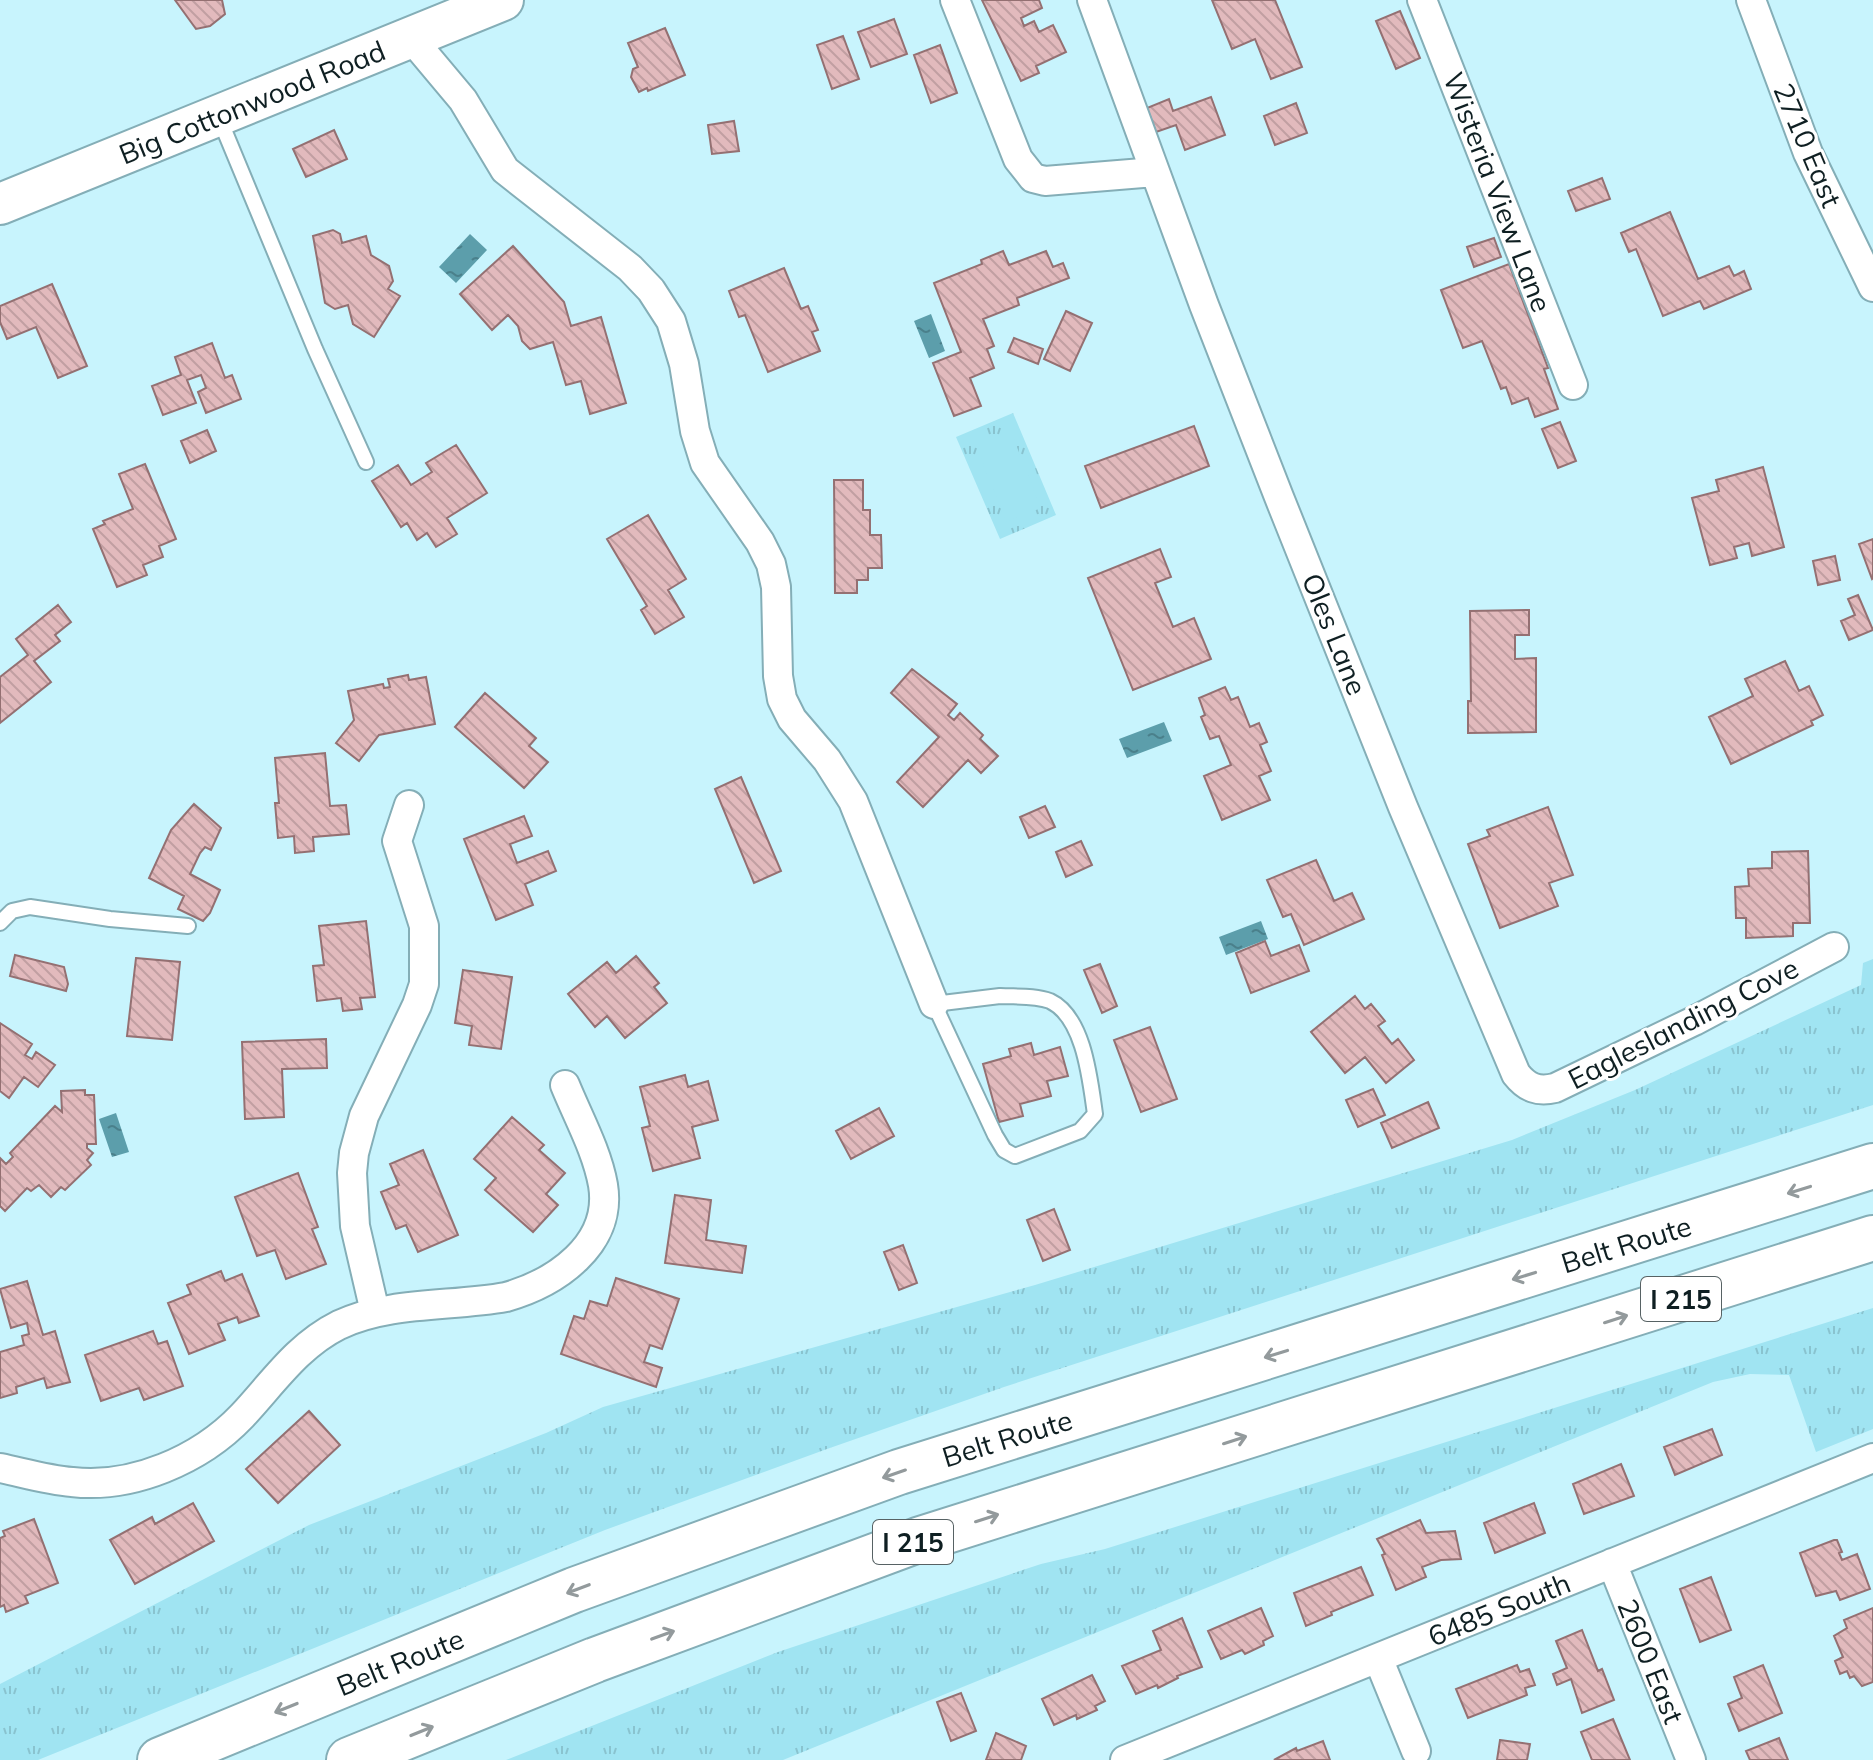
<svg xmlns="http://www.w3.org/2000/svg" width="1873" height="1760" viewBox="0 0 1873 1760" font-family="Mulish,sans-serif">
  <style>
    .grass { fill: url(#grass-tufts) }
    .pitch { fill: #a0e4f2 }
    .water { fill: url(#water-ripples) }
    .building { fill: url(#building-back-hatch); stroke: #947072; stroke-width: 2 }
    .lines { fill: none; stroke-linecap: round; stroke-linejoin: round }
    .service-casing { stroke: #84aeb7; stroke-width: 18 }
    .minor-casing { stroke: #84aeb7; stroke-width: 32 }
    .secondary-casing { stroke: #84aeb7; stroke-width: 44 }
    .motorway-casing { stroke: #84aeb7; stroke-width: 48 }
    .service { stroke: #fff; stroke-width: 14 }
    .minor { stroke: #fff; stroke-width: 28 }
    .secondary { stroke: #fff; stroke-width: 40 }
    .motorway { stroke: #fff; stroke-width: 44 }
    .oneway { stroke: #939a9c }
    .labels { text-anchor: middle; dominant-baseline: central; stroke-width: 6; stroke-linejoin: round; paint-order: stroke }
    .shield { fill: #fff; stroke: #576264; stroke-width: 2 }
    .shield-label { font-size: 26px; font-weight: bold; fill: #0f1f22 }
    .street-label { font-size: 28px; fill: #0f1f22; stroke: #fff }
  </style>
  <defs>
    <pattern id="grass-tufts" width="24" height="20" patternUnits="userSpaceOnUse" patternTransform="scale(2)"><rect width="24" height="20" fill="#a0e4f2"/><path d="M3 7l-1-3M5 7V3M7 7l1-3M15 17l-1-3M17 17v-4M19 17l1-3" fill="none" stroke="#89c3cf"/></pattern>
    <pattern id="water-ripples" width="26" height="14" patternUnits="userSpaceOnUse" patternTransform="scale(2)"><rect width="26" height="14" fill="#5c9eab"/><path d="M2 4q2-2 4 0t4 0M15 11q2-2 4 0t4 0" fill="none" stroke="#4a808b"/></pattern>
    <pattern id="building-back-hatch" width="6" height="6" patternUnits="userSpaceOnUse" patternTransform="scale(2)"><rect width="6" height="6" fill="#e2babd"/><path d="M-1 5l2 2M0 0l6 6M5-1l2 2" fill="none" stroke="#c19fa2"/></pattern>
  </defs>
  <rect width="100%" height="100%" fill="#c8f4fd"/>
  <!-- grass -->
  <path class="grass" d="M1013 413 1056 515 1000 539 956 437Z
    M1873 959V1105L1004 1387 827 1449 605 1530 38 1760H0V1684L309 1525 546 1433 603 1407 1035 1285 1512 1140 1635 1090 1861 985 1863 963Z
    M1873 1308V1429L1816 1452 1789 1375 1750 1374 1713 1382 783 1760H506L778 1652 1041 1564 1105 1549Z"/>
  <!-- pitch -->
  <path class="pitch" d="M1011 432 1041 508 1006 522 976 446Z"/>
  <!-- water -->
  <path class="water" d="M470 234 487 250 456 283 439 267Z
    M931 314 945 351 929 358 914 321Z
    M1164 722 1172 741 1127 758 1119 739Z
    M1261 921 1268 939 1226 955 1219 937Z
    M116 1113 129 1152 112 1157 99 1119Z"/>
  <!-- building -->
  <path class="building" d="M175 0H222L225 14 210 26 196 29Z
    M982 0H1039L1042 8 1021 18 1024 26 1034 21 1039 32 1053 25 1066 52 1036 66 1039 73 1021 81Z
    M1212 0H1275L1302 67 1271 79 1255 39 1232 49Z
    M1400 11 1420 58 1396 69 1376 21Z
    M894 19 907 54 871 67 858 32Z
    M665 28 685 75 648 91 647 88 639 92 631 77 633 69 638 67 628 43Z
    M843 36 859 79 832 89 817 45Z
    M940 45 957 93 931 103 914 55Z
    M1211 97 1225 135 1185 150 1176 125 1156 132 1147 108 1169 99 1173 111Z
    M1296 103 1307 133 1275 145 1264 116Z
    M734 121 739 151 712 154 708 125Z
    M334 130 347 159 306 177 293 149Z
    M1602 178 1610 199 1576 211 1568 191Z
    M1670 212 1698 279 1729 266 1734 276 1744 271 1751 289 1704 309 1700 301 1663 316 1636 249 1629 252 1621 233Z
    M333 230 340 234 342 243 366 236 371 255 389 266 393 281 388 289 400 296 374 337 353 324 348 305 335 309 325 303 313 236Z
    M1494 238 1501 257 1474 267 1467 247Z
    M513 246 564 302 571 326 601 317 626 403 590 414 581 381 566 385 553 342 530 349 522 341 518 326 508 315 492 330 460 294Z
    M1003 251 1009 265 1046 251 1053 267 1063 263 1069 278 1017 298 1019 305 983 319 994 346 987 349 994 368 970 378 981 406 954 416 933 363 961 352 934 283 982 264 981 260Z
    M1509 264 1548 368 1544 369 1558 409 1535 417 1528 398 1512 404 1506 387 1501 389 1482 341 1463 348 1441 290Z
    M784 268 801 309 808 306 818 330 812 332 820 351 768 372 745 315 739 317 729 291Z
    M52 284 87 366 58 378 36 327 7 339 0 322V306Z
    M1066 311 1092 323 1070 371 1044 359Z
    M1014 338 1043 349 1038 364 1008 352Z
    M212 343 225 378 232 375 241 399 206 413 198 392 206 388 201 375 187 380 196 403 163 415 152 386 181 375 175 357Z
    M1560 422 1576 461 1558 468 1542 429Z
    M1194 426 1209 466 1101 508 1085 466Z
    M207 430 216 451 190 463 181 441Z
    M456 445 487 493 447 518 457 534 436 547 427 533 417 540 407 523 401 527 372 481 398 465 411 485 432 472 426 463Z
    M145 464 176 539 159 546 163 557 143 565 147 575 117 587 93 529 105 524 103 521 133 509 119 474Z
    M1763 467 1784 547 1752 556 1749 543 1734 547 1737 558 1710 565 1692 498 1719 491 1716 480Z
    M834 480H863V510H870V535H881L882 568H868V580H857V593H835Z
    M648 515 686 579 668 590 684 617 655 634 641 610 647 606 607 539Z
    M1873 539V578L1872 579 1859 544Z
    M1160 549 1171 577 1155 583 1173 627 1194 618 1211 659 1133 690 1088 578Z
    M1835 556 1840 580 1818 585 1813 561Z
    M1858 595 1873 630 1849 640 1841 621 1855 615 1848 599Z
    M58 605 71 622 55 635 60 641 34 661 51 682 0 723V677L28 655 16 639Z
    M1529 610V635H1515V659L1536 658V732L1468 733V701H1471L1470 611Z
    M1785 661 1799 691 1809 686 1823 715 1811 721 1813 725 1731 764 1709 717 1753 696 1745 679Z
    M912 669 957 704 948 715 954 720 960 713 983 735 980 739 998 756 981 773 968 760 923 807 897 782 939 737 891 693Z
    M408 675 409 680 426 677 435 724 379 735 359 761 336 743 354 720 348 691 383 684 384 688 390 687 388 679Z
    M1225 687 1231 700 1238 697 1250 727 1259 723 1267 742 1260 745 1271 771 1259 776 1270 800 1222 820 1204 776 1231 765 1219 736 1210 739 1201 717 1205 715 1199 698Z
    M485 693 536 738 529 746 548 762 524 788 455 727Z
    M325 753 330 806 346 805 349 834 313 837 314 851 295 853 294 836 278 838 275 803H279L275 758Z
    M741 777 781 871 754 883 715 789Z
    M194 804 221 828 211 850 205 847 200 853 190 874 220 890 210 913 203 921 178 909 184 896 149 878 171 830Z
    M1045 806 1055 827 1029 838 1020 817Z
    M1548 807 1573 875 1549 883 1558 906 1500 928 1468 844 1490 836 1487 830Z
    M524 816 532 836 510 844 517 863 548 851 556 871 525 884 533 905 496 920 464 839Z
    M1081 841 1092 865 1066 877 1056 852Z
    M1808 851 1810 923H1793V936L1746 938V918H1736L1735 887 1749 886 1748 869 1772 868V852Z
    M1316 860 1334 901 1352 893 1364 919 1304 945 1291 914 1283 917 1267 880Z
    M366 921 375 997 360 998 362 1009 343 1011 341 998 317 1001 313 966 324 965 319 926Z
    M1265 941 1271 956 1299 945 1309 971 1251 993 1236 953Z
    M15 955 64 967 68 984 66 991 10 976Z
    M636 956 659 983 654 987 667 1003 625 1038 607 1016 595 1027 568 994 607 962 616 973Z
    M136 958 180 962 172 1040 127 1036Z
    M1100 964 1117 1006 1102 1013 1084 970Z
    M463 970 512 977 501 1049 469 1045 472 1026 455 1023Z
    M1355 996 1365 1009 1371 1004 1385 1021 1378 1026 1392 1044 1398 1039 1414 1060 1386 1083 1365 1057 1345 1073 1311 1032Z
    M0 1023 32 1044 25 1055 32 1059 36 1052 55 1065 38 1087 24 1077 9 1098 0 1091Z
    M1150 1027 1177 1099 1141 1112 1114 1040Z
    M326 1039 327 1068 282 1069 284 1117 245 1119 242 1042Z
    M1031 1043 1034 1055 1060 1047 1068 1076 1047 1081 1051 1096 1020 1104 1023 1116 999 1122 983 1064 1011 1056 1009 1049Z
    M685 1075 688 1087 708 1081 718 1120 692 1127 700 1158 653 1171 642 1128 650 1126 640 1087Z
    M1373 1089 1385 1115 1358 1127 1346 1100Z
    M85 1090V1095H94L96 1144H87V1148L93 1153 87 1160 91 1165 65 1190 61 1187 51 1197 39 1185 31 1191 27 1188 5 1211 0 1206V1158L6 1164 13 1157 10 1153 55 1106 62 1112 61 1091Z
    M1428 1102 1439 1128 1392 1148 1381 1123Z
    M879 1108 894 1136 851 1159 836 1131Z
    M512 1117 544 1145 539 1150 565 1173 546 1194 558 1205 533 1232 485 1190 496 1178 474 1159Z
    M423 1150 458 1235 418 1252 406 1225 396 1229 381 1192 399 1185 390 1164Z
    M298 1173 318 1227 312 1229 326 1264 286 1279 275 1250 257 1256 235 1197Z
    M675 1195 711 1200 706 1240 746 1246 742 1273 665 1263Z
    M1054 1209 1070 1250 1043 1261 1027 1220Z
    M903 1245 917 1283 899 1290 884 1252Z
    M221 1271 225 1281 242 1274 259 1316 239 1323 237 1317 218 1324 225 1340 189 1354 168 1303 191 1294 187 1285Z
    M616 1278 679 1299 662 1349 650 1345 644 1362 662 1368 656 1387 561 1354 574 1316 584 1319 590 1301 607 1306Z
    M27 1281 43 1335 55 1331 70 1382 47 1388 44 1378 16 1387 17 1393 0 1398V1352L24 1345 22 1336 29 1334 27 1323 11 1328 0 1289Z
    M153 1331 158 1344 167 1341 183 1386 144 1400 139 1388 101 1401 85 1355Z
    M309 1411 340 1445 278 1503 246 1469Z
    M1712 1429 1722 1455 1675 1475 1664 1447Z
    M1621 1464 1634 1496 1584 1514 1573 1484Z
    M193 1503 214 1541 135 1584 110 1540 152 1517 155 1524Z
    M1534 1503 1545 1533 1495 1553 1484 1523Z
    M34 1519 58 1583 25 1596 28 1603 6 1612 4 1605 0 1607V1538L5 1536 3 1531Z
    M1420 1520 1426 1533 1455 1531 1461 1559 1441 1560 1422 1567 1426 1577 1396 1590 1382 1555 1385 1554 1382 1548 1377 1539Z
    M1834 1540H1837L1842 1552 1839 1553 1842 1560 1857 1554 1870 1589 1840 1600 1836 1591 1816 1596 1800 1553Z
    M1361 1567 1373 1595 1331 1612 1332 1615 1306 1626 1294 1593Z
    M1711 1577 1731 1630 1700 1642 1680 1589Z
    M1261 1608 1273 1636 1263 1641 1264 1645 1245 1654 1242 1650 1221 1659 1208 1631Z
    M1873 1608V1682L1862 1686 1854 1676 1850 1678 1847 1671 1840 1674 1835 1661 1843 1657 1834 1636 1847 1628 1844 1620Z
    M1182 1618 1202 1667 1177 1676 1178 1678 1158 1688 1157 1685 1136 1694 1122 1666 1161 1650 1153 1631Z
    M1582 1630 1598 1671 1602 1669 1614 1700 1582 1713 1571 1679 1557 1685 1553 1674 1567 1668 1556 1641Z
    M1517 1665 1520 1672 1529 1669 1535 1685 1525 1688 1527 1695 1468 1718 1456 1689Z
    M1763 1665 1782 1713 1739 1731 1728 1704 1742 1698 1734 1677Z
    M1092 1675 1105 1701 1095 1706 1097 1710 1077 1719 1076 1715 1054 1725 1042 1699Z
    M961 1693 976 1731 951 1741 937 1702Z
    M1613 1719 1630 1760H1592L1581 1732Z
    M996 1733 1026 1746 1021 1760H986Z
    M1779 1738 1788 1760H1750L1746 1751Z
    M1500 1740 1530 1744 1527 1760H1497Z
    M1323 1741 1330 1760H1274L1296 1748 1297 1751Z"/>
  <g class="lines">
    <!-- service casing -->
    <g class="service-casing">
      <path id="service" d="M220 120 315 349 366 462
        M0 923 12 911 30 907 110 919 188 926
        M1000 996C1015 997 1035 995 1050 1001 1084 1017 1090 1079 1095 1114L1080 1131 1015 1156 1004 1150 995 1135 934 1004Z"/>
    </g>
    <!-- minor casing -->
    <g class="minor-casing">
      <path id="minor" d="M955 0 1018 159 1033 178 1045 181 1155 172
        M1092 0 1204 305 1279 497 1403 807 1516 1074C1527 1088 1538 1092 1555 1088L1694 1021 1834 947
        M1422 0 1573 385
        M1751 0 1808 153 1873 287
        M411 38 463 100 505 170 630 268 651 290 671 321 684 364 695 431 705 463 760 542 771 564 776 587 778 676 782 699 792 719 827 760 853 801 934 1004
        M375 1312 355 1226 352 1173 354 1153 364 1116 417 1005 424 984V926L397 841 409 805
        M0 1468C24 1473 48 1480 72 1482 132 1489 200 1460 242 1416 273 1383 297 1346 339 1325 390 1301 451 1307 506 1297 555 1283 613 1245 603 1185 597 1151 578 1117 565 1085
        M1612 1563 1691 1760
        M1378 1658 1416 1751
        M1125 1760 1873 1458"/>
    </g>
    <!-- secondary casing -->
    <g class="secondary-casing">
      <path id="secondary" d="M0 204 503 0"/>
    </g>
    <!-- motorway casing -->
    <g class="motorway-casing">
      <path id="motorway" d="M160 1760 574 1590 899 1472 1873 1166
        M349 1760 595 1660 918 1540 1873 1238"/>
    </g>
    <!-- service -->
    <use href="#service" class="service"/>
    <!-- minor -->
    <use href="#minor" class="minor"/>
    <!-- secondary -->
    <use href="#secondary" class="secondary"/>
    <!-- motorway -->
    <use href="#motorway" class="motorway"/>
  </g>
  <!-- one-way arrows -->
  <defs><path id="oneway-shaft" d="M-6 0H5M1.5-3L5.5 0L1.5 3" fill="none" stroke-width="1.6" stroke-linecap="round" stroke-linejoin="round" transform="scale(2)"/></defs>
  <g class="oneway">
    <use href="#oneway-shaft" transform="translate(1799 1190) rotate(163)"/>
    <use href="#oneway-shaft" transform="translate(1524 1276) rotate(163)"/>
    <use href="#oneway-shaft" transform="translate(1616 1319) rotate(-18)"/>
    <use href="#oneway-shaft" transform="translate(1276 1354) rotate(163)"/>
    <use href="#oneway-shaft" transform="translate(1235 1440) rotate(-18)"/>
    <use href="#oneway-shaft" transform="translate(894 1474) rotate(161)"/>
    <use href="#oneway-shaft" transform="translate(987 1518) rotate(-18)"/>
    <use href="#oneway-shaft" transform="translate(578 1589) rotate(159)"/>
    <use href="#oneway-shaft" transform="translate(663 1635) rotate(-20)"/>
    <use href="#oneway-shaft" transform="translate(286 1708) rotate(158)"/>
    <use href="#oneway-shaft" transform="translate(422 1731) rotate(-22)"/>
  </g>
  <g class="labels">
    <!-- shield labels -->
    <g class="shield">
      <rect x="1641" y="1277" width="80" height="44" rx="6"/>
      <rect x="873" y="1520" width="80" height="44" rx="6"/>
    </g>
    <g class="shield-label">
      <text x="1681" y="1299">I 215</text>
      <text x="913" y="1542">I 215</text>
    </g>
    <!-- street labels -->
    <g class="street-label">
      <text transform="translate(252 102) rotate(-22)">Big Cottonwood Road</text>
      <text transform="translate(1808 145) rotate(67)">2710 East</text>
      <text transform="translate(1498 192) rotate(69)">Wisteria View Lane</text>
      <text transform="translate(1335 634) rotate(68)">Oles Lane</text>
      <text transform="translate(1683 1023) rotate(-27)">Eagleslanding Cove</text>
      <text transform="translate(1626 1244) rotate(-17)">Belt Route</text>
      <text transform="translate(1007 1438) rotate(-17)">Belt Route</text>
      <text transform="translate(1499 1609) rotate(-22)">6485 South</text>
      <text transform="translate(1651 1661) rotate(68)">2600 East</text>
      <text transform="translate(400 1662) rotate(-22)">Belt Route</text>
    </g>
  </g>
</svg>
